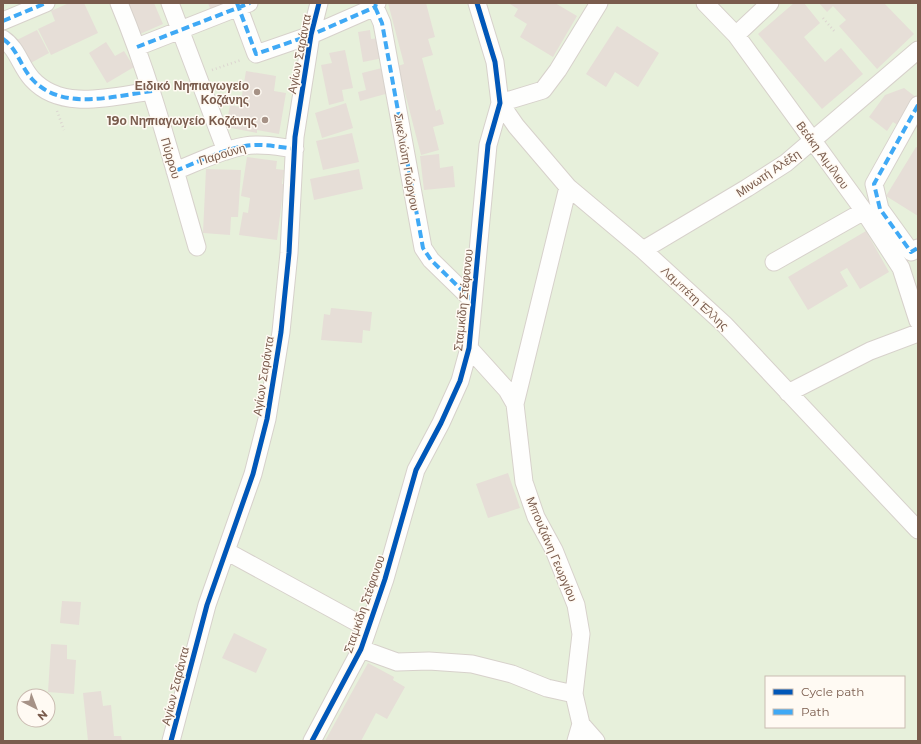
<svg xmlns="http://www.w3.org/2000/svg" width="921" height="744" viewBox="0 0 921 744" font-family="Montserrat,sans-serif">
  <style>
    .green { fill: #e7f0db; fill-rule: evenodd }
    .building { fill: #e6ded7 }
    .lines { fill: none; stroke-linecap: round; stroke-linejoin: round }
    .minor-casing { stroke: #d7d1cb; stroke-width: 19 }
    .path { stroke: #dcd5d0; stroke-width: 2.5; stroke-dasharray: 1 3; stroke-linecap: butt }
    .minor { stroke: #fefefd; stroke-width: 17 }
    .quiet { stroke: #3fa9f5; stroke-width: 4; stroke-dasharray: 8 4; stroke-linecap: butt }
    .cycleway-casing { stroke: #fffaf3; stroke-width: 8 }
    .cycleway { stroke: #0057b8; stroke-width: 5 }
    .poi-dot { fill: #a69286; stroke: #fffaf3; stroke-width: 1.5 }
    .labels { text-anchor: middle; dominant-baseline: central; stroke-width: 3; stroke-linejoin: round; paint-order: stroke }
    .street-label { font-size: 12px; fill: #7a5c4d; stroke: #fffaf3 }
    .poi-label { font-size: 12px; font-weight: bold; fill: #7a5c4d; stroke: #fffaf3; text-anchor: end }
  </style>
  <rect width="100%" height="100%" fill="#f9f5f0"/>
  <!-- green -->
  <path class="green" d="M3 3H918V741H3ZM766 677H904V727H766ZM24 696H48V720H24Z"/>
  <!-- building -->
  <path class="building" d="M69 3H84L98 33 51 55 38 29 55 21 51 11Z
    M127 3H154L163 24 140 34Z
    M208 3H230L211 11Z
    M388 3H426L435 37 428 39 433 55 422 58 436 111 440 109 444 124 433 127 439 150 421 155 398 66 404 64Z
    M511 3H555L577 16 553 57 520 37 527 24 514 16 518 9 510 4Z
    M794 3H804L820 23 804 37 825 62 841 48 863 74 822 109 758 34Z
    M819 3H884L914 34 877 69 839 26 846 20 833 6 827 12Z
    M617 26 659 53 638 87 615 72 606 87 586 74Z
    M37 30 49 53 27 65 15 41Z
    M370 30 371 39 380 38 383 58 363 62 358 32Z
    M106 42 115 56 124 51 134 67 107 83 89 53Z
    M345 50 353 88 342 90 344 101 329 105 321 65 332 63 329 53Z
    M382 68 389 93 360 101 358 92 366 90 362 73Z
    M246 71 276 76 274 91 286 93 279 134 257 130V133L226 127 230 105 240 107Z
    M904 88 917 98 899 126 893 122 887 131 869 117 885 95Z
    M346 103 353 128 322 138 315 113Z
    M352 133 359 162 323 170 316 141Z
    M916 147 918 148V216L886 196Z
    M439 154 440 168 453 166 455 187 424 190 420 156Z
    M247 157 277 161 276 169 284 170 282 184H284L277 240 239 235 243 212 248 213 250 198 241 196Z
    M206 169 241 170 238 217H231L230 235 203 233Z
    M359 169 363 189 314 200 310 179Z
    M866 231 889 272 860 289 847 268 840 272 848 286 808 310 788 277Z
    M331 308 372 312 370 331 363 330 362 343 321 340 324 314 330 315Z
    M508 473 520 508 488 518 476 484Z
    M62 601 81 602 79 625 60 623Z
    M234 633 267 649 256 673 222 658Z
    M51 644 67 645V659L76 660 74 694 48 692Z
    M368 663 394 677 393 680 405 687 387 719 376 713 361 741H325Z
    M101 691 103 706 111 705 114 736H121L122 741H88L83 693Z"/>
  <g class="lines">
    <!-- minor casing -->
    <g class="minor-casing">
      <path id="minor" d="M119 3C152 82 173 165 197 247
        M170 3 226 151
        M237 3 256 54 311 35 375 7 377 3
        M705 3 736 35 864 211 901 268 918 321
        M375 7 382 23 423 248 431 260 472 300
        M3 21 46 3
        M736 35 770 3
        M3 39C18 49 20 66 32 79 62 112 113 96 152 91
        M137 47 249 3
        M500 103 516 126 568 187 643 250 725 325 918 530
        M500 103 543 90 558 70 599 3
        M918 105 874 184 880 209 911 252 918 248
        M175 171C198 162 221 150 245 146 261 143 279 147 295 149
        M568 187 515 404 524 482 536 517 554 550 576 605 581 634 574 694 581 724 576 741
        M643 250 747 188 786 163 918 50
        M774 262 864 211
        M469 348 507 390 515 404
        M788 393 870 351 918 333
        M226 551 367 628
        M361 649 397 662 429 661 472 664 512 674 547 688 574 694
        M581 724 596 741
        M171 741 207 605 253 474 267 419 281 332 289 253 295 137 311 35 319 3
        M312 741 361 649 385 579 416 470 441 423 460 381 469 348 488 145 500 103 495 62 477 3"/>
    </g>
    <!-- path -->
    <path class="path" d="M823 18 835 32
      M212 70 241 60
      M57 111 64 130"/>
    <!-- minor -->
    <use href="#minor" class="minor"/>
    <!-- quiet -->
    <path class="quiet" d="M237 3 256 54 311 35 375 7 376 4
      M375 7 382 23 423 248 431 260 472 300
      M3 21 46 3
      M3 39C18 49 20 66 32 79 62 112 113 96 152 91
      M137 47 250 3
      M918 105 874 184 880 209 911 252 918 248
      M175 171C198 162 221 150 245 146 261 143 279 147 295 149"/>
    <!-- cycleway casing -->
    <g class="cycleway-casing">
      <path id="cycleway" d="M171 741 207 605 253 474 267 419 281 332 289 253 295 137 311 35 319 3
        M312 741 361 649 385 579 416 470 441 423 460 381 469 348 488 145 500 103 495 62 477 3"/>
    </g>
    <!-- cycleway -->
    <use href="#cycleway" class="cycleway"/>
  </g>
  <!-- markers -->
  <g class="poi-dot">
    <circle cx="257" cy="92" r="4"/>
    <circle cx="265" cy="120" r="4"/>
  </g>
  <g class="labels">
    <!-- street labels -->
    <g class="street-label">
      <text transform="translate(299 54) rotate(-79)">Αγίων Σαράντα</text>
      <text transform="translate(222 154) rotate(-17)">Παρούνη</text>
      <text transform="translate(823 155) rotate(54)">Βεάκη Αιμίλιου</text>
      <text transform="translate(171 158) rotate(74)">Πύρρου</text>
      <text transform="translate(407 162) rotate(80)">Σικελιώτη Γιώργου</text>
      <text transform="translate(768 173) rotate(-34)">Μινωτή Αλέξη</text>
      <text transform="translate(695 298) rotate(43)">Λαμπέτη Έλλης</text>
      <text transform="translate(463 300) rotate(-84)">Σταμκίδη Στέφανου</text>
      <text transform="translate(263 376) rotate(-81)">Αγίων Σαράντα</text>
      <text transform="translate(552 549) rotate(67)">Μπουζιάνη Γεωργίου</text>
      <text transform="translate(364 604) rotate(-71)">Σταμκίδη Στέφανου</text>
      <text transform="translate(175 686) rotate(-76)">Αγίων Σαράντα</text>
    </g>
    <!-- poi labels -->
    <g class="poi-label">
      <text x="249" y="85">Ειδικό Νηπιαγωγείο<tspan x="249" dy="14">Κοζάνης</tspan></text>
      <text x="257" y="120">19ο Νηπιαγωγείο Κοζάνης</text>
    </g>
  </g>
  <!-- border -->
  <rect width="921" height="744" fill="none" stroke="#7a5c4d" stroke-width="8"/>
  <!-- legend -->
  <rect x="765" y="676" width="140" height="52" fill="#fffaf3" stroke="#cabbb1"/>
  <rect x="773" y="689" width="20" height="6" fill="#0057b8" stroke="#cabbb1"/>
  <text x="801" y="696" font-size="12" fill="#7a5c4d">Cycle path</text>
  <rect x="773" y="709" width="20" height="6" fill="#3fa9f5" stroke="#cabbb1"/>
  <text x="801" y="716" font-size="12" fill="#7a5c4d">Path</text>
  <!-- north arrow -->
  <g transform="translate(36 708) rotate(138)"><circle r="19" fill="#fffaf3" stroke="#cabbb1"/>
  <path d="M0-3L7 15L0 10L-7 15Z" fill="#a69286"/>
  <text y="-6" font-size="11" font-weight="bold" text-anchor="middle" fill="#7a5c4d">N</text>
  </g>
</svg>
